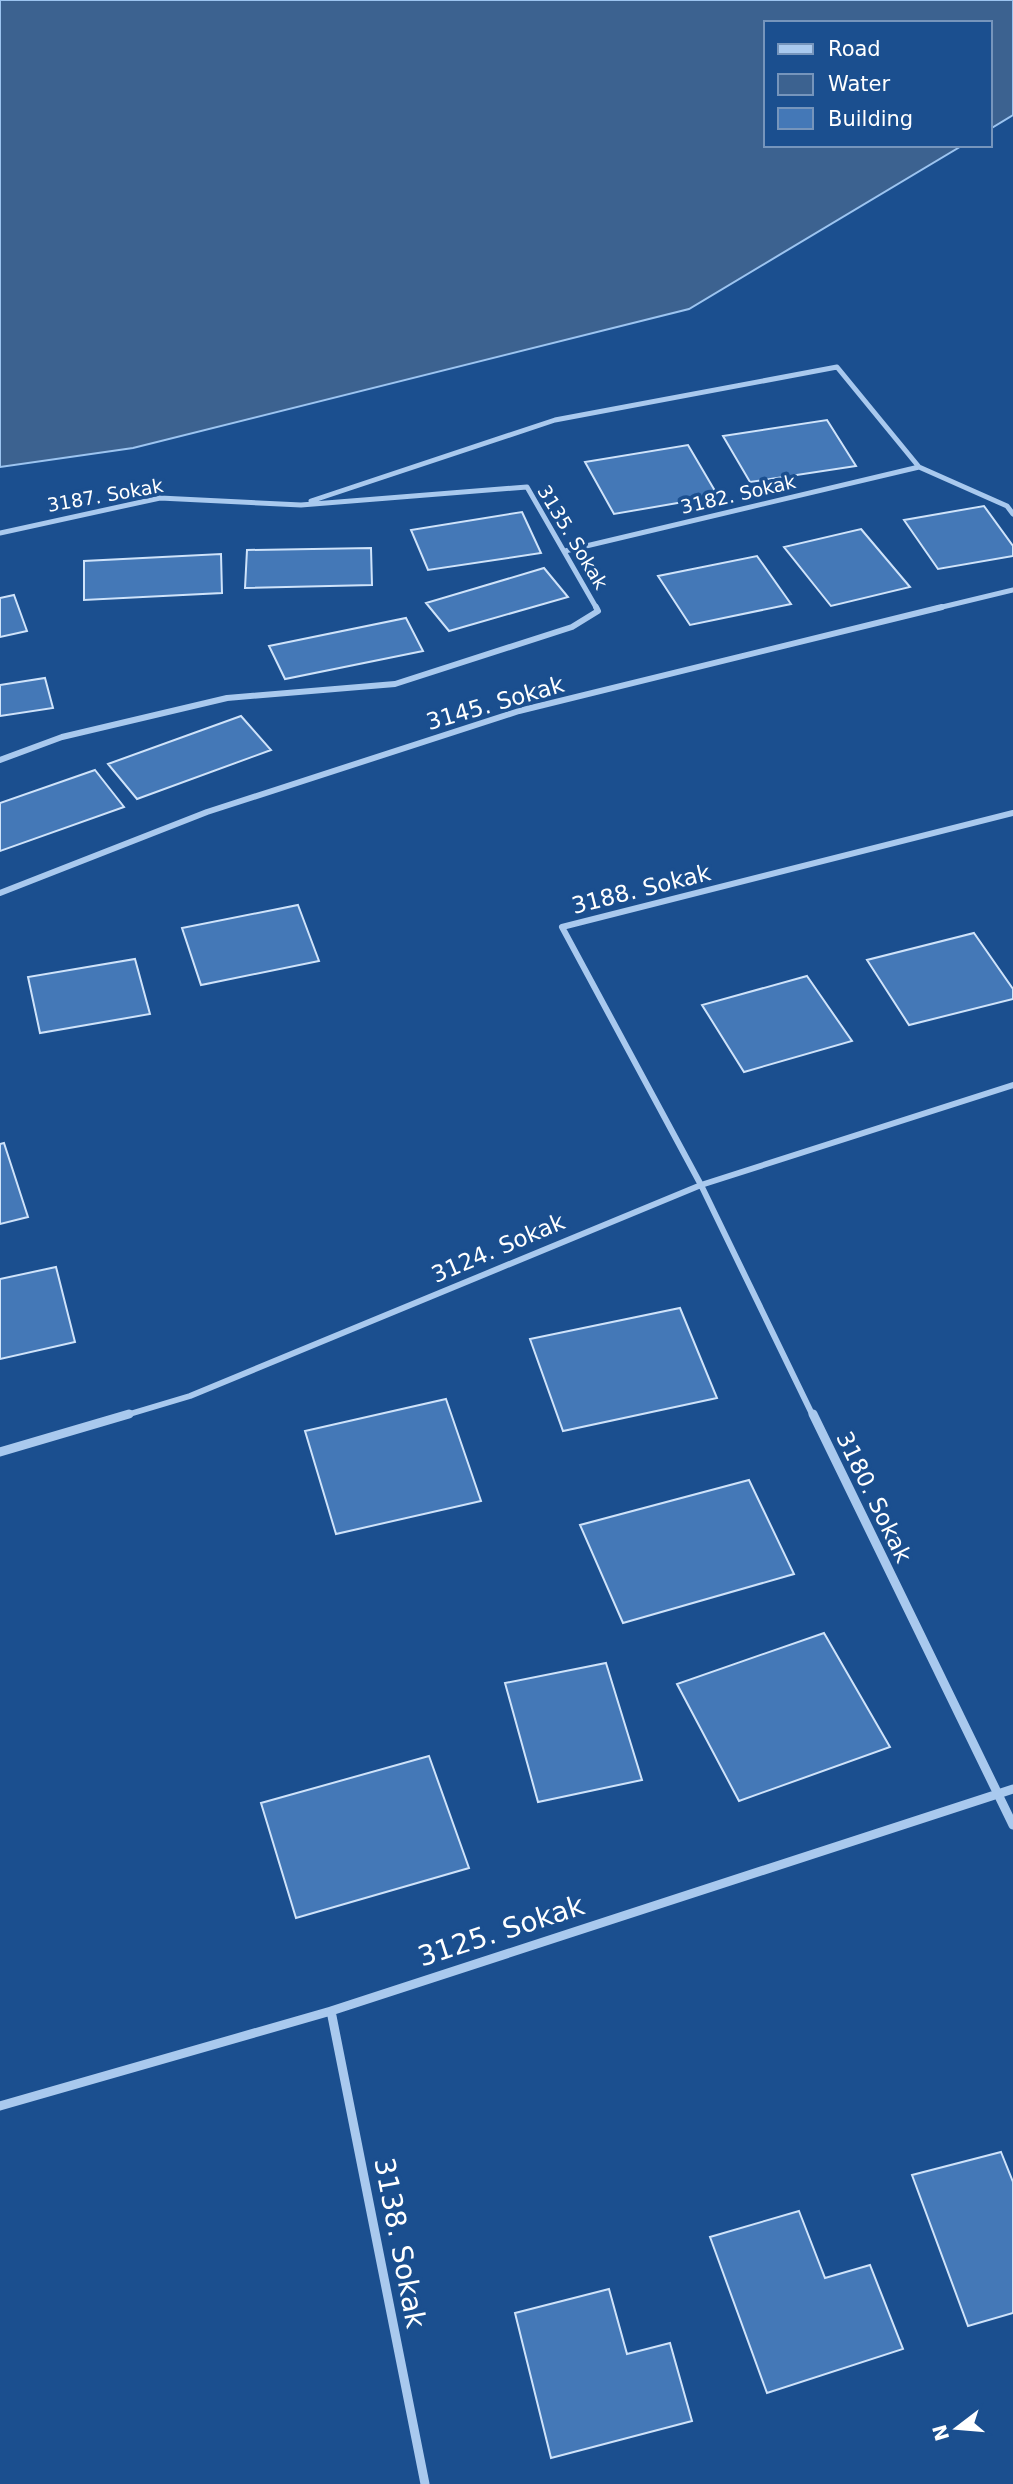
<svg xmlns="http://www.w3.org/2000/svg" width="1013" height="2484" viewBox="0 0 1013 2484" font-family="'DejaVu Sans',sans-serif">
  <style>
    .water { fill: #3c6290; stroke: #9cc4f0; stroke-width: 2 }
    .building { fill: #4478b7; stroke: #cfe3fa; stroke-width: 2 }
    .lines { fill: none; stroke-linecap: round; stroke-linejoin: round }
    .minor-far2 { stroke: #a9c9ee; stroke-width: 5 }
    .minor-far1 { stroke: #a9c9ee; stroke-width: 6 }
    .minor { stroke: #a9c9ee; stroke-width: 9 }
    .labels { text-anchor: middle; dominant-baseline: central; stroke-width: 7; stroke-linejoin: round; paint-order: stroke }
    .far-street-label { font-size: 19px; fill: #fff; stroke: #1b4f8f }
    .street-label { font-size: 23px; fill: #fff; stroke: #1b4f8f }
    .near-street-label { font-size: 28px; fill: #fff; stroke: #1b4f8f }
  </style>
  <rect width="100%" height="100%" fill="#1b4f8f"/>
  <!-- water -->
  <path class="water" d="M0 0H1013V115L990 129V23H766V145H963L689 309 133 448 0 467Z"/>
  <!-- building -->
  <path class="building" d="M827 420 856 466 750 482 723 436Z
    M688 445 718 496 614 514 585 462Z
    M984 506 1013 546V556L938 569 904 520Z
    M522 512 541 553 428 570 411 530Z
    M861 529 910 587 831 606 784 547Z
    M371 548 372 585 245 588 247 550Z
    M221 554 222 593 84 600V561Z
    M757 556 791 604 690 625 658 576Z
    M544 568 568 597 449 631 426 603Z
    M14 595 27 631 0 637V598Z
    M406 618 423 651 285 679 269 646Z
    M45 678 53 708 0 716V685Z
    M241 716 271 750 137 799 108 764Z
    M95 770 124 807 0 851V803Z
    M298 905 319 961 201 985 182 928Z
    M974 933 1013 989V999L909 1025 867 960Z
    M135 959 150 1014 40 1033 28 977Z
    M807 976 852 1041 744 1072 702 1005Z
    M4 1143 28 1217 0 1224V1144Z
    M56 1267 75 1342 0 1359V1279Z
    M680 1308 717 1398 563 1431 530 1339Z
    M446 1399 481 1501 336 1534 305 1431Z
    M749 1480 794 1574 623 1623 580 1525Z
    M824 1633 890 1747 739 1801 677 1684Z
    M606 1663 642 1780 538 1802 505 1683Z
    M429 1756 469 1868 296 1918 261 1803Z
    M1001 2152 1013 2182V2313L968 2326 912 2175Z
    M799 2211 825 2278 870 2265 903 2349 767 2393 710 2237Z
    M609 2289 627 2354 670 2343 692 2421 551 2458 515 2313Z"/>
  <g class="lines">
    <!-- minor-far2 -->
    <path class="minor-far2" d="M311 501 555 420 837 367 919 467 1007 506 1013 514
      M0 533 160 498 301 505 527 487 597 609
      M565 551 919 467
      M934 609 1013 590"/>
    <!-- minor-far1 -->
    <path class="minor-far1" d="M0 760 62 737 227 698 395 684 572 627 598 611 596 607
      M0 893 207 812 519 711 942 607
      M123 1416 190 1396 701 1185 1013 1085
      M813 1416 701 1185 562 927 1013 813"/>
    <!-- minor -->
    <path class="minor" d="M813 1414 1013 1825
      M0 1452 129 1414
      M331 2011 425 2484
      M0 2106 331 2011 1013 1789"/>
  </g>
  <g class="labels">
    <!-- far-street labels -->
    <g class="far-street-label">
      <text transform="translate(738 494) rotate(-13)">3182. Sokak</text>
      <text transform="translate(105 495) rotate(-10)">3187. Sokak</text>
      <text transform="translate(573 537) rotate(59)">3135. Sokak</text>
    </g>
    <!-- street labels -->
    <g class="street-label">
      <text transform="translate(495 703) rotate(-16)">3145. Sokak</text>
      <text transform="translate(641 889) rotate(-14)">3188. Sokak</text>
      <text transform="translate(498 1248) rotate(-23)">3124. Sokak</text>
      <text transform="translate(874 1497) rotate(64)">3180. Sokak</text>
    </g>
    <!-- near-street labels -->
    <g class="near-street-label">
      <text transform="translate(501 1931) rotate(-18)">3125. Sokak</text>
      <text transform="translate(400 2243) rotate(79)">3138. Sokak</text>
    </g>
  </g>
  <!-- legend -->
  <rect x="764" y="21" width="228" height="126" fill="#1b4f8f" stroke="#7695bc" stroke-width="2"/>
  <rect x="778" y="44" width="35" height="10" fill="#a9c9ee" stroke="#7695bc" stroke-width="2"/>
  <text x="828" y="56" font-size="21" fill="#ffffff">Road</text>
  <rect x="778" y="74" width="35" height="21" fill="#3c6290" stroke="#7695bc" stroke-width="2"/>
  <text x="828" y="91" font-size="21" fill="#ffffff">Water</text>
  <rect x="778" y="108" width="35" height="21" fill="#4478b7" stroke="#7695bc" stroke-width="2"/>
  <text x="828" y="126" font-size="21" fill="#ffffff">Building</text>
  <!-- north arrow -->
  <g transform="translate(957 2428) rotate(254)" stroke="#1b4f8f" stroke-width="5" paint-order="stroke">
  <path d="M0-5L12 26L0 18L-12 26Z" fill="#ffffff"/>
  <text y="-10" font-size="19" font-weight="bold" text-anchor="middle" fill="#ffffff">N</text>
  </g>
</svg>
